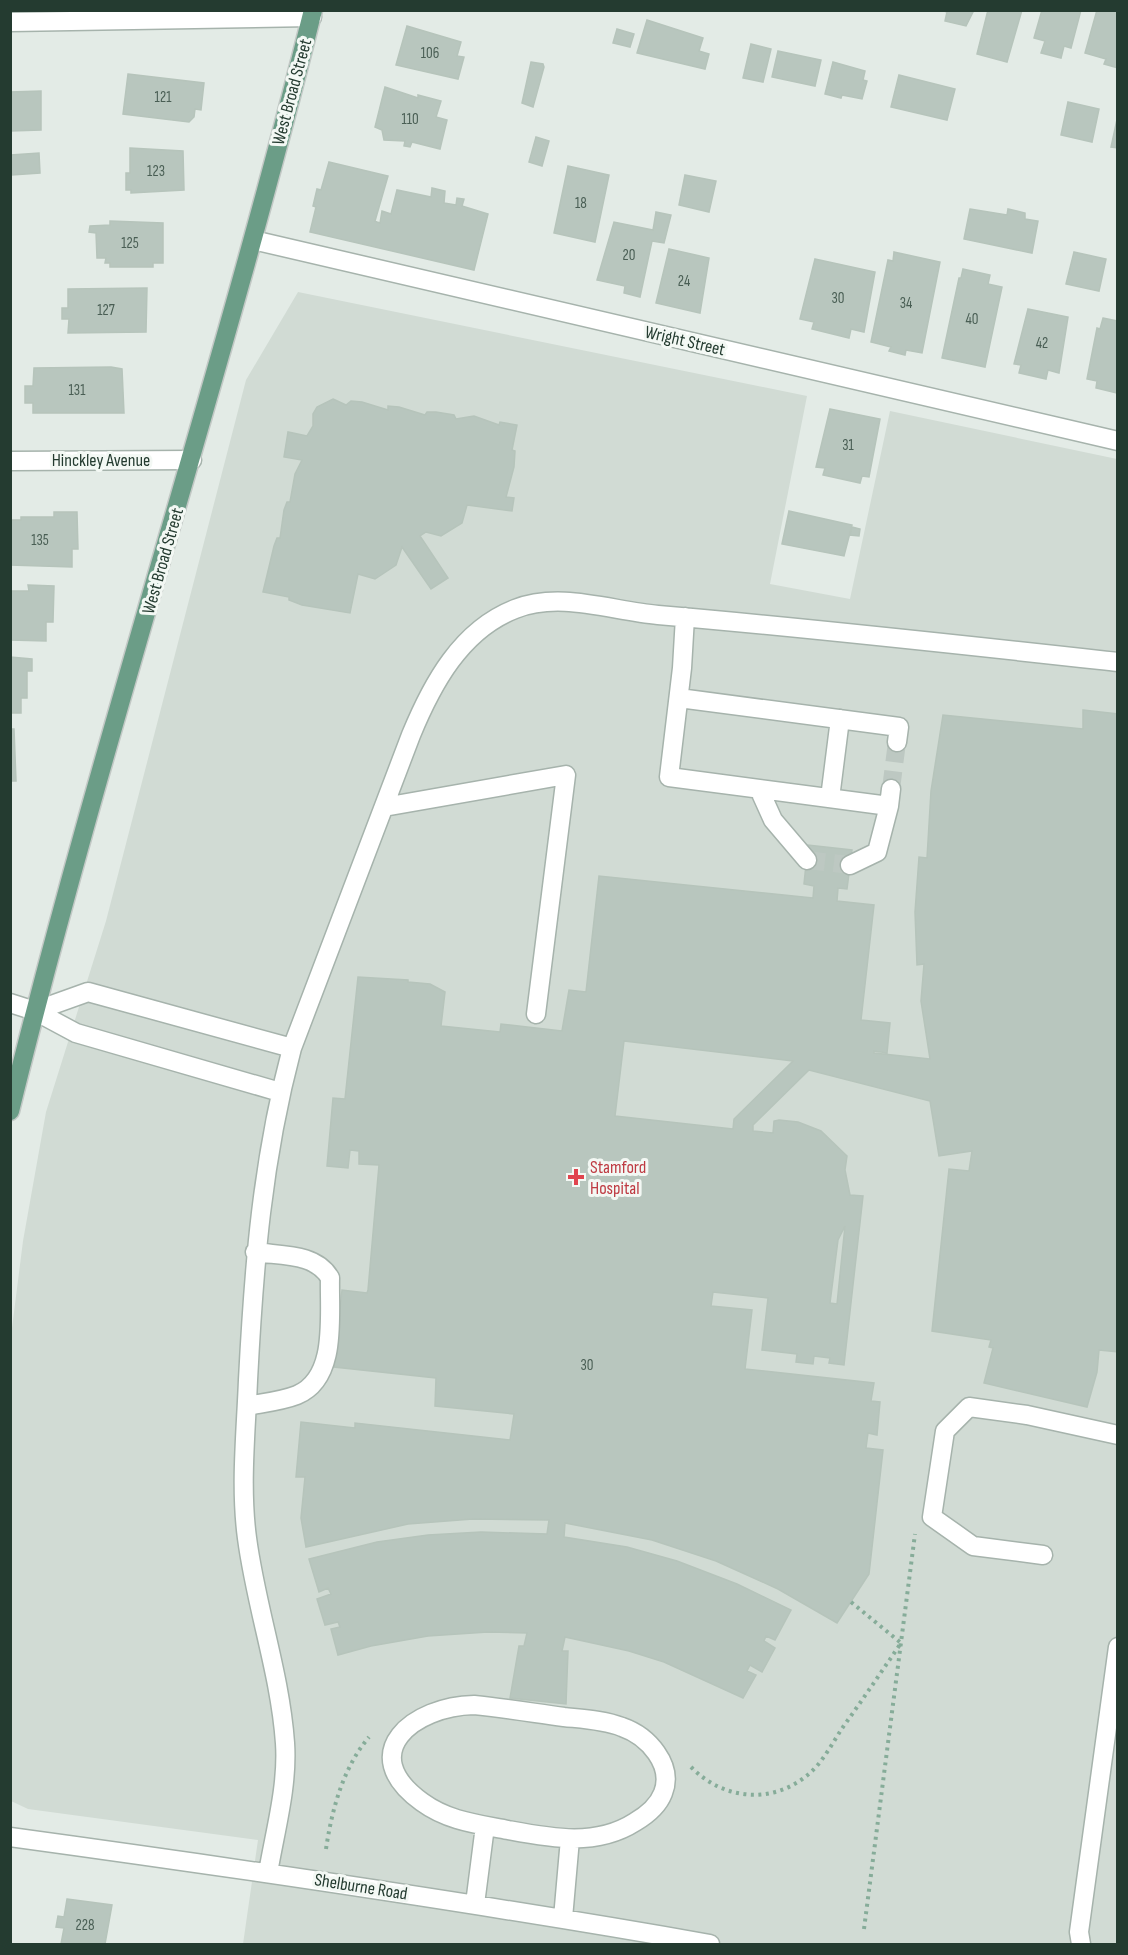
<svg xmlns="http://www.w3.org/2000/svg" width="1128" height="1955" viewBox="0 0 1128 1955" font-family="'Sofia Sans Condensed',sans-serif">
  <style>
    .built { fill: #d1dbd4 }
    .building { fill: #b8c6be; stroke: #b6c4bb; stroke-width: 1.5; fill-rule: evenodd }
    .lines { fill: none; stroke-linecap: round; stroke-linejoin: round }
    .minor-tunnel { stroke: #bdc8c2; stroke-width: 18; stroke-dasharray: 18 9; stroke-linecap: butt }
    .minor-casing { stroke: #a6b3ac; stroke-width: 21 }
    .major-casing { stroke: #c2c8c5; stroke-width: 21 }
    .path { stroke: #86ac99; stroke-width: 4; stroke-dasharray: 3 4.5; stroke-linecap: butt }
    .minor { stroke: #fff; stroke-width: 18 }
    .major { stroke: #6b9d87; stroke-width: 18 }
    .health-dot { fill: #e0444e; stroke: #f3f8f4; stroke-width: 2 }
    .labels { text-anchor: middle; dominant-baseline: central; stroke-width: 6; stroke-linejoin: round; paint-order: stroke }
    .number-label { font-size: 15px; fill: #495e54 }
    .street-label { font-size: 18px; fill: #243b30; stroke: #f3f8f4 }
    .health-label { font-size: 18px; fill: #be3a42; stroke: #f3f8f4; text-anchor: start }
  </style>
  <rect width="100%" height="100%" fill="#e3ebe6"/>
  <!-- built -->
  <path class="built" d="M298 292 807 396 770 584 850 599 890 411 1117 459V1944H243L258 1840 28 1809 11 1801 10 1344 23 1241 46 1112 106 921 246 380Z"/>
  <!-- building -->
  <path class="building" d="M941 10H974L966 26 945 21 947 12Z
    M988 10H1022L1007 62 977 54Z
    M1042 10H1081L1071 48 1064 46 1061 58 1041 53 1045 41 1034 38Z
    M1097 10H1118V68L1104 64 1106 59 1085 53Z
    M647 20 703 38 699 51 709 54 705 69 637 53Z
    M407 26 461 42 457 56 464 57 458 79 396 65Z
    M617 29 634 34 630 47 613 43Z
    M751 44 771 49 763 82 743 78Z
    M778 51 821 60 815 86 772 77Z
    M531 62 543 64 544 67 533 107 522 103Z
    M833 62 865 71 863 80 867 81 862 99 842 95 841 98 825 94Z
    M128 74 204 83 201 110 195 109 194 117 189 122 123 114Z
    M899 75 955 89 947 120 891 107Z
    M385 87 418 98V95L441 101 436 117 447 120 440 149 412 142 410 147 404 146 405 141 384 140 382 130 375 127Z
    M41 91V130L11 131 10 92Z
    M1068 102 1099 109 1092 142 1061 135Z
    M1118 115V148L1111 147Z
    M536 137 549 141 542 166 529 162Z
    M130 148 183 151 184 190 131 193V190H126V173H130Z
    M39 153 40 173 12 175 11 155Z
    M329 162 388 176 375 221 377 222 380 223 382 211 391 214 397 190 431 197 432 188 445 191 444 203 456 205 457 198 464 199 462 206 488 214 474 270 310 232 316 207 313 206 317 189 321 190Z
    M568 166 609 175 595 242 554 233Z
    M685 175 716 181 709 212 679 205Z
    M970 209 1007 215 1008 209 1025 213V219L1038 221 1032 253 964 239Z
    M656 212 671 215 664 243 652 241 640 297 624 293 625 286 597 280 614 222 653 230Z
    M110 221 163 223V263H153V267H110V263H105L106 258H97L96 233 89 232 90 226 110 225Z
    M669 249 709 258 700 313 656 303Z
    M894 252 940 262 922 353 906 350 905 355 889 351 891 347 871 342 888 260 893 261Z
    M1074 252 1106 259 1099 291 1066 284Z
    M815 259 875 272 864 332 851 329 849 338 812 329 814 322 800 319Z
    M963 269 990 275 988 284 1002 287 985 367 942 358 959 278H961Z
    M147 288 146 332 68 333 69 319H62V308H68V289Z
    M1028 309 1068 317 1059 373 1048 370 1046 379 1019 373 1021 365 1014 364Z
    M1103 318 1118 321 1117 393 1096 388 1097 381 1087 379 1097 328 1100 329Z
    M111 367 122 369 124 413H33V403H25V386H33L34 368Z
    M333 399 346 405 351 401 362 402 388 410V406L399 407 425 415 427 412H436L454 415 456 419 474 416 499 425 500 422 517 425 512 450 515 451 514 467 506 497 514 498 512 511 467 505 462 523 441 536 426 532 420 536 448 578 431 589 402 547 396 565 375 579 358 574 350 613 302 605 289 600V597L263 592 274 546 277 538H280L284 510 287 502H290L295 474 302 460 284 457 288 432 307 436 313 426V414L317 407Z
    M830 409 880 419 869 477 862 476 860 483 823 475 825 468 816 467Z
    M789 511 852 525 844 556 782 544Z
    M54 512H77L78 549H72V567L10 565V520H21V517H54Z
    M852 527 860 529 859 536 850 535Z
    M28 585 54 586 53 622H46V641L10 640V591H29Z
    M10 657 32 659V671H27V698H21V713H10Z
    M1083 710 1118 714V1352L1099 1350 1097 1372 1087 1407 984 1383 993 1348 989 1347 991 1340 932 1331 949 1169 969 1171 972 1151 939 1156 930 1101 809 1070 753 1125V1131L773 1133 774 1121 779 1120 798 1122 821 1131 847 1156 845 1170 850 1195 863 1196 844 1365 829 1363 830 1358 814 1356 813 1364 796 1362 797 1354 762 1350 768 1298 713 1292 711 1306 752 1310 745 1369 874 1383 871 1401 880 1402 877 1435 868 1433 866 1448 883 1450 869 1574 837 1623 778 1589 716 1561 652 1540 565 1523 564 1537 627 1547 677 1561 737 1584 791 1610 775 1640 766 1636 764 1641 775 1648 762 1672 750 1665 747 1671 756 1675 743 1698 664 1662 629 1651 565 1637 562 1651H568L566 1704 510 1698 519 1646H524L527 1633 488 1632 428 1636 371 1646 338 1655 331 1629 340 1627 338 1622 325 1625 317 1599 331 1594 328 1588 319 1592 309 1559 377 1542 428 1535 481 1532 547 1534 549 1520 473 1519 408 1524 306 1547 301 1518 305 1477H296L301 1422 355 1428V1423L510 1440 514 1414 435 1406 436 1378 334 1367 342 1290 367 1293 368 1290 379 1165 359 1164V1151L350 1150 348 1168 327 1166 333 1098 345 1099 358 977 408 980V982L430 984 445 992 441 1026 500 1032 501 1024 562 1031 569 990 586 992 599 876 813 898 814 886 804 884 808 845 852 850 847 889 838 888 837 901 874 905 861 1020 890 1023 887 1053 874 1051V1053L930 1059 921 1001 924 964 917 965 915 912 919 857 927 858 931 791 943 715 1083 729ZM624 1041 793 1061 734 1119 733 1129 615 1116ZM845 1226 837 1304 830 1303 838 1240Z
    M10 729H14L16 781H10Z
    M67 1899 112 1905 105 1944H61L64 1928 56 1927 58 1916 64 1917Z"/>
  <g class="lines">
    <!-- minor-tunnel -->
    <path class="minor-tunnel" d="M891 789 897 742
      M807 860 850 865"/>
    <!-- minor casing -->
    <g class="minor-casing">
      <path id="minor" d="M10 22 312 17
        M253 240 1118 441
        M10 461 192 460
        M685 617 682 668 669 777 889 806 891 789
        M679 698 899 727 897 742
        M759 789 773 820 807 860
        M830 798 840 719
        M384 807 566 775 536 1014
        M850 865 877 852 889 806
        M10 1003 35 1011 76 1033 280 1092
        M35 1011 88 992 292 1048
        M247 1406C263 1403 282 1401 297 1395 338 1378 329 1315 330 1278 316 1253 281 1256 255 1252
        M1043 1555 973 1546 932 1517 945 1431 969 1407 1027 1415 1118 1435
        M474 1705C504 1708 534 1713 564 1717 583 1719 604 1720 622 1727 648 1736 674 1765 663 1793 658 1806 647 1815 635 1822 596 1847 551 1838 508 1830 477 1824 448 1821 422 1802 354 1753 414 1706 474 1705Z
        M10 1837C244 1869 477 1903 710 1944
        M268 1873C275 1831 288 1786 285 1743 280 1673 256 1607 247 1538 240 1486 246 1432 248 1380 254 1264 262 1161 292 1048L411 735C432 684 461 630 515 609 561 591 611 611 658 615 811 628 964 645 1118 662
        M475 1904 485 1826
        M563 1918 570 1839
        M1081 1944 1079 1932 1118 1647"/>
    </g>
    <!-- major casing -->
    <g class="major-casing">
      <path id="major" d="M10 1111C101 741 221 380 313 10"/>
    </g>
    <!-- path -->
    <path class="path" d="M691 1767C724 1801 775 1805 811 1772 824 1760 833 1742 843 1727 863 1699 882 1671 901 1643L851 1602
      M326 1849C332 1809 343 1768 369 1737
      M864 1929 915 1534"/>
    <!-- minor -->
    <use href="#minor" class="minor"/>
    <!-- major -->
    <use href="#major" class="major"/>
  </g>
  <!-- markers -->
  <path class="health-dot" d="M573 1168h6v6h6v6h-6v6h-6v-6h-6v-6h6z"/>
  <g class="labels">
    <!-- number labels -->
    <g class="number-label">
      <text x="430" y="53">106</text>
      <text x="163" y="97">121</text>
      <text x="410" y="119">110</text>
      <text x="156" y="171">123</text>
      <text x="581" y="203">18</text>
      <text x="130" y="243">125</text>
      <text x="629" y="255">20</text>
      <text x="684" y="281">24</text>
      <text x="838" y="298">30</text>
      <text x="906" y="303">34</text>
      <text x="106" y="310">127</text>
      <text x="972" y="319">40</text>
      <text x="1042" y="343">42</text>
      <text x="77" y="390">131</text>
      <text x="848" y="445">31</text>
      <text x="40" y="540">135</text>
      <text x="587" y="1365">30</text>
      <text x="85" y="1925">228</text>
    </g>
    <!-- street labels -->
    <g class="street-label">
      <text transform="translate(292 92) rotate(-75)">West Broad Street</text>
      <text transform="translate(685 341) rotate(13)">Wright Street</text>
      <text x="101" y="460">Hinckley Avenue</text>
      <text transform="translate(163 561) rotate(-74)">West Broad Street</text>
      <text transform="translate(361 1887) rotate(9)">Shelburne Road</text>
    </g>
    <!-- health labels -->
    <g class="health-label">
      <text x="590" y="1167">Stamford<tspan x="590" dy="21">Hospital</tspan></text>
    </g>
  </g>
  <!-- border -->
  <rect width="1128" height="1955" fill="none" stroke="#243b30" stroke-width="24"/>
</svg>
